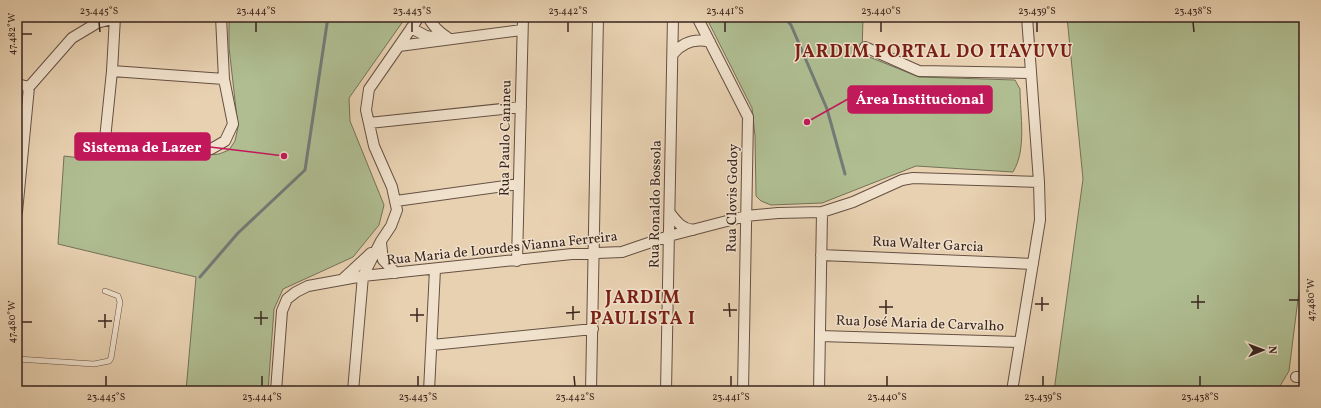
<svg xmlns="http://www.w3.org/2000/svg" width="1321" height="408" viewBox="0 0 1321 408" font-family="Vollkorn,serif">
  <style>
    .green { fill: #afbd91; stroke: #747158 }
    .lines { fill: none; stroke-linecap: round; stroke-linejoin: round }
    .stream { stroke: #737b78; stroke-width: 3 }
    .service-casing { stroke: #655043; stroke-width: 6 }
    .minor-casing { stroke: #655043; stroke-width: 12 }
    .service { stroke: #f0e1cc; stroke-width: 5 }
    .minor { stroke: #f0e1cc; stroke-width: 10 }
    .ticks { fill: none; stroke: #39251e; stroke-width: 1.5 }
    .labels { text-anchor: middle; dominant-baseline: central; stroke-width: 3; stroke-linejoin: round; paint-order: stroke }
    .street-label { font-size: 14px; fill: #39251e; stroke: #f0e1cc }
    .district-label { font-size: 18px; font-weight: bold; letter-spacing: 1px; fill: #7a1f14; stroke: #f0e1cc }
    .leader { fill: none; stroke: #c2185b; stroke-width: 1.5 }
    .callout-dot { fill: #c2185b; stroke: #f0e1cc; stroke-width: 1.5 }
    .callout { fill: #c2185b; stroke: #c2185b; stroke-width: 1.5 }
    .callout-label { font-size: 15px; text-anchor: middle; font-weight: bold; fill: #fff }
    .neatline { fill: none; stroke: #39251e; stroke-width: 1.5 }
    .ticks-label { font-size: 10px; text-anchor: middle; fill: #39251e }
  </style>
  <rect width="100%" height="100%" fill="#e8d1b1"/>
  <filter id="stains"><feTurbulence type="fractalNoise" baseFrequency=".005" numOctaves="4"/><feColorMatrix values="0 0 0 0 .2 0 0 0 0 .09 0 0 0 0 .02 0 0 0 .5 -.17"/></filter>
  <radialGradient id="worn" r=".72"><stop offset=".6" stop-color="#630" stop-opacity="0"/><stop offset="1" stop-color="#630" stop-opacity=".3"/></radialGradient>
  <!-- green -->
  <path class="green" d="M229 17H406L349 98 350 121 384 205 379 225 353 257 283 289 274 309 268 391H186L196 277 58 244 64 156 97 160 98 154 147 158 189 157 219 154 229 150 235 141 238 127 229 47Z
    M706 17H863L862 54 919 77 1015 80 1020 89C1020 115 1027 149 1013 172L916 166 822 203 771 205 761 201 756 196 755 136 752 108Z
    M1067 17H1304V251L1289 371 1277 391H1054L1083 179Z"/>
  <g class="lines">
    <!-- stream -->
    <path class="stream" d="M784 17 791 25 827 109 845 174
      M200 277 238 233 305 170 328 17"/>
    <!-- service casing -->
    <g class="service-casing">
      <path id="service" d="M17 359 94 364 109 361 111 358 120 302 118 296 105 291"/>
    </g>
    <!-- minor casing -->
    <g class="minor-casing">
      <path id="minor" d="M115 17 112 71 105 139 118 148 148 150 211 149 225 141 233 124 224 79 221 17
        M428 17C433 26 438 32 447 37
        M697 17 748 117 743 391
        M411 28 426 36 439 38
        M399 46 522 30
        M865 47 919 71 1031 73
        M673 54C683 42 695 38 710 42
        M112 71 224 79
        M17 84 29 87
        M369 123 521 107
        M396 201 519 184
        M17 212 29 87 72 38 97 23 115 18
        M670 213C677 222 681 228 693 230
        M381 243 383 260 396 273
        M821 255 1033 264
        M517 261 523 17
        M343 279 371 253
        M820 336 1020 342
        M432 345 593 329
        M1296 377H1304
        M276 391 282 311 287 299 296 292 308 286 363 276 572 254 622 252 669 236 746 216 778 213 822 212 853 202 902 180 913 178 1039 182
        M353 391 363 276 381 241 391 226 397 210 392 187 374 146 366 110 369 89 419 17
        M429 391 435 269
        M591 391 598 17
        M666 391 673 17
        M819 391 822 212
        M1012 391 1040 220 1039 182 1027 17"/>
    </g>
    <!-- service -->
    <use href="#service" class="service"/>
    <!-- minor -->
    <use href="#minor" class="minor"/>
  </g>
  <!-- ticks -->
  <path class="ticks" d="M99 22 100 32M256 22V32M412 22V32M568 22V32M725 22V32M881 22V32M1037 22V32M1193 22 1194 32M22 34H32M1198 295V309M1042 297V311M886 300V314M1289 300H1299M1191 302H1205M729 303 730 317M1035 304H1049M573 306V320M879 307H893M417 308V322M723 310H737M261 311V325M566 313 580 312M105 314V328M410 315H424M254 318H268M98 321H112M22 322H32M106 376V386M262 376V386M418 376V386M574 376 575 386M731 376V386M887 376V386M1043 376V386M1200 376V386"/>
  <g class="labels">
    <!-- street labels -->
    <g class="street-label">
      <text transform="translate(506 138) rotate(-89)">Rua Paulo Canineu</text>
      <text transform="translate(733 198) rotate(-89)">Rua Clovis Godoy</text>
      <text transform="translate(656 204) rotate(-89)">Rua Ronaldo Bossola</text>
      <text transform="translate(928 245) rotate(3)">Rua Walter Garcia</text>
      <text transform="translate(502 249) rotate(-6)">Rua Maria de Lourdes Vianna Ferreira</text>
      <text transform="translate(920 324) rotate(2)">Rua José Maria de Carvalho</text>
    </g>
    <!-- district labels -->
    <g class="district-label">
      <text x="934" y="52">JARDIM PORTAL DO ITAVUVU</text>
      <text x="643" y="298">JARDIM<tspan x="643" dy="21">PAULISTA I</tspan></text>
    </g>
  </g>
  <!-- callouts -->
  <path class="leader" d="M807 122L848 99M284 156L210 147"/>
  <g class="callout-dot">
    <circle cx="807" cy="122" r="4"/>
    <circle cx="284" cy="156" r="4"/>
  </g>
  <g class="callout">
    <rect x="848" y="86" width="144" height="27" rx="4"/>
    <rect x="75" y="133" width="135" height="27" rx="4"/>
  </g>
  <g class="callout-label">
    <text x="920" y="104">Área Institucional</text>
    <text x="142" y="152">Sistema de Lazer</text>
  </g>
  <!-- margin -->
  <rect width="1321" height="408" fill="none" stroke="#e8d1b1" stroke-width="44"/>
  <!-- north arrow -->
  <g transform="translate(1263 350) rotate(89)" stroke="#f0e1cc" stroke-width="3" paint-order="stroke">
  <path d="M0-3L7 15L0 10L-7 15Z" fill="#39251e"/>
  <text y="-6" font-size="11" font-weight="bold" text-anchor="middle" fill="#39251e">N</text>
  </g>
  <rect x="22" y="22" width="1277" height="364" class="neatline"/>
  <g class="ticks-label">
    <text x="99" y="14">23.445°S</text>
    <text x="256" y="14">23.444°S</text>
    <text x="412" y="14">23.443°S</text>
    <text x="568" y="14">23.442°S</text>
    <text x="725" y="14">23.441°S</text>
    <text x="881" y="14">23.440°S</text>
    <text x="1037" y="14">23.439°S</text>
    <text x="1193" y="14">23.438°S</text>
    <text transform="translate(11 34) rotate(-90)" y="4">47.482°W</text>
    <text transform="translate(1310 300) rotate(-90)" y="4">47.480°W</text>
    <text transform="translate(11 322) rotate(-90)" y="4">47.480°W</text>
    <text x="106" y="400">23.445°S</text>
    <text x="262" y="400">23.444°S</text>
    <text x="418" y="400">23.443°S</text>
    <text x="575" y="400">23.442°S</text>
    <text x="731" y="400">23.441°S</text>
    <text x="887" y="400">23.440°S</text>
    <text x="1043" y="400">23.439°S</text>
    <text x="1200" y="400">23.438°S</text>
  </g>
  <rect width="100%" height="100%" filter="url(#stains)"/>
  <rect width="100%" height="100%" fill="url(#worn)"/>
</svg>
